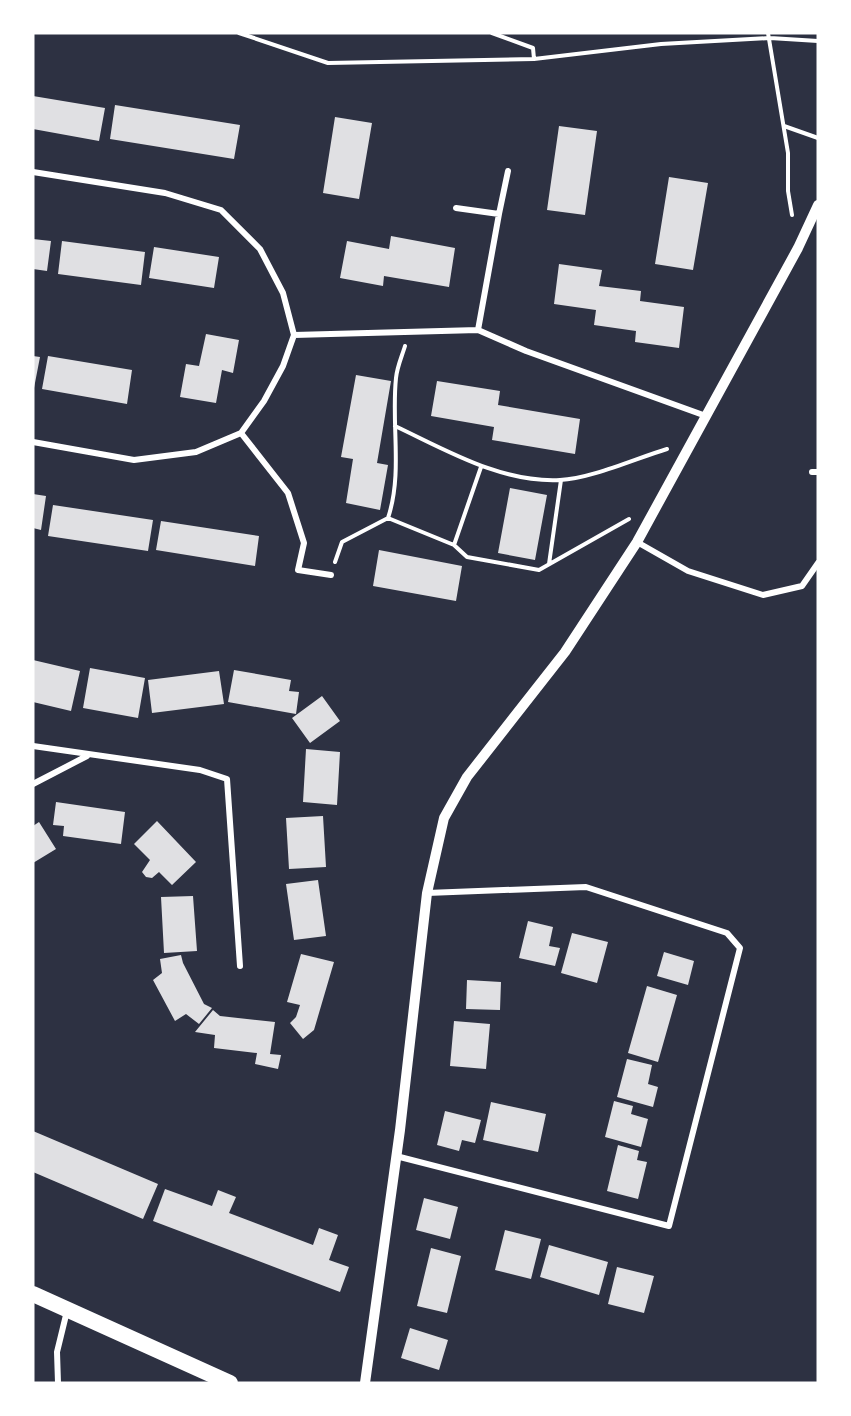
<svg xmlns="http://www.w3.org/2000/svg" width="851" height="1416" viewBox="0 0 851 1416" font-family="'Libre Baskerville',serif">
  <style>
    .building { fill: #e0e0e3 }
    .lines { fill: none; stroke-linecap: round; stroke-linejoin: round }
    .path { stroke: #fff; stroke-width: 4 }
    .minor { stroke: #fff; stroke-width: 6 }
    .tertiary { stroke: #fff; stroke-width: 10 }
    .trunk { stroke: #fff; stroke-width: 16 }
  </style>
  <rect width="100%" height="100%" fill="#2d3142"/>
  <!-- building -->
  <path class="building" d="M33 96 105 108 99 141 33 129Z
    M115 105 240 125 234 159 110 139Z
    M335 117 372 123 359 199 323 193Z
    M559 126 597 131 585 215 547 210Z
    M669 177 708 183 693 270 655 264Z
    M391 236 455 248 449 287 384 276 383 286 340 278 347 241 389 249Z
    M33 239 51 241 47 271 33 269Z
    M62 241 145 252 141 285 58 274Z
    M154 247 219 257 214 288 149 278Z
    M559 264 602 270 599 286 641 291 640 301 684 307 679 348 635 342 636 331 594 325 596 310 554 304Z
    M206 334 239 340 233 373 222 370 216 403 180 397 186 364 199 366Z
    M33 356 40 357 34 388H33Z
    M48 356 132 370 127 404 42 389Z
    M356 375 391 381 377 463 388 465 380 510 346 503 353 459 341 457Z
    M437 381 500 391 498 405 580 419 575 454 492 440 494 427 431 416Z
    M510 488 547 495 535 560 498 553Z
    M33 494 46 496 41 530 33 528Z
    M53 505 153 520 148 551 48 536Z
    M161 521 259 536 255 566 156 550Z
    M379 550 462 566 456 601 373 586Z
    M33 660 80 671 71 711 33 702Z
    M90 668 145 678 138 718 83 708Z
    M234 670 291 680 289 691 299 692 296 714 228 702Z
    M219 671 224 704 152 713 148 680Z
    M322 696 340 721 310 743 292 718Z
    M306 749 340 752 337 805 303 802Z
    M56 802 125 812 121 844 63 836 64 826 53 825Z
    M323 816 326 867 289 869 286 818Z
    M157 821 196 862 172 885 159 872 152 878 146 877 142 872 150 860 134 844Z
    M39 822 56 849 33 863V826Z
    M318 880 326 936 294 940 286 884Z
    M193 896 197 951 164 953 161 897Z
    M528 921 553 927 549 946 560 948 555 966 519 958Z
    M572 933 608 942 597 983 561 973Z
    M664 952 694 961 688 985 657 976Z
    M301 954 334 962 314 1030 303 1039 290 1023 296 1017 300 1005 287 1002Z
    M181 955 183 963 204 1004 212 1008 199 1024 186 1014 175 1021 153 980 162 973 160 959Z
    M467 980 501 982 500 1010 466 1009Z
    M647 986 677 995 658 1062 628 1053Z
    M213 1010 220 1016 275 1022 270 1054 281 1055 278 1069 255 1064 257 1053 214 1048 215 1035 195 1032Z
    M454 1021 490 1024 486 1069 450 1066Z
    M627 1059 652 1065 648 1084 658 1087 653 1107 617 1097Z
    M614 1101 633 1106 631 1114 648 1119 641 1147 605 1137Z
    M491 1102 546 1114 538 1152 483 1140Z
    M445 1111 481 1120 475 1143 462 1140 459 1151 437 1145Z
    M33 1131 158 1184 143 1219 33 1172Z
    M618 1145 639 1151 637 1160 647 1162 638 1199 607 1191Z
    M165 1189 212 1206 218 1190 236 1197 229 1213 313 1245 319 1228 338 1235 329 1260 349 1267 340 1292 153 1221Z
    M424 1198 458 1207 450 1239 416 1230Z
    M505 1230 541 1239 531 1279 495 1270Z
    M549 1245 608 1262 599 1295 540 1277Z
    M431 1248 461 1256 447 1313 417 1306Z
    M617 1267 654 1276 644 1313 608 1304Z
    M410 1328 448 1340 439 1370 401 1358Z"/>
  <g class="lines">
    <!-- path -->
    <path class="path" d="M239 33 328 63 534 59 661 44 770 38 818 41
      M492 33 533 48 534 59
      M768 33 788 153V191L792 215
      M784 126 818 138
      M395 426C446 450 501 483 560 480 590 479 637 458 667 449
      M388 518 454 545 467 557 539 570 629 519
      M454 545 481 467
      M335 562 342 542 388 518C403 473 391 424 396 378 397 367 402 356 405 346
      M549 564 561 480"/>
    <!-- minor -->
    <path class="minor" d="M33 172 165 193 221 210 260 249 283 293 294 335 478 330 526 351 706 416
      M456 208 499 214 478 330
      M499 214 508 171
      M241 433 288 493 304 543 298 570 331 575
      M33 442 134 460 196 452 241 433 264 401 283 366 294 335
      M812 472H818
      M637 542 688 571 763 595 802 586 818 563
      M33 746 200 770 227 779 240 966
      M33 784 87 756
      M396 1156 669 1226 740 948 727 933 586 887 427 893
      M58 1383 57 1352 67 1311"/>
    <!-- tertiary -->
    <path class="tertiary" d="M365 1383 400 1130 427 893 444 818 467 777 565 652 637 542 798 248 818 205"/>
    <!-- trunk -->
    <path class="trunk" d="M33 1294 230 1383"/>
  </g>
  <!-- border -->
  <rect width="851" height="1416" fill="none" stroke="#ffffff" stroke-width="69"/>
</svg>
